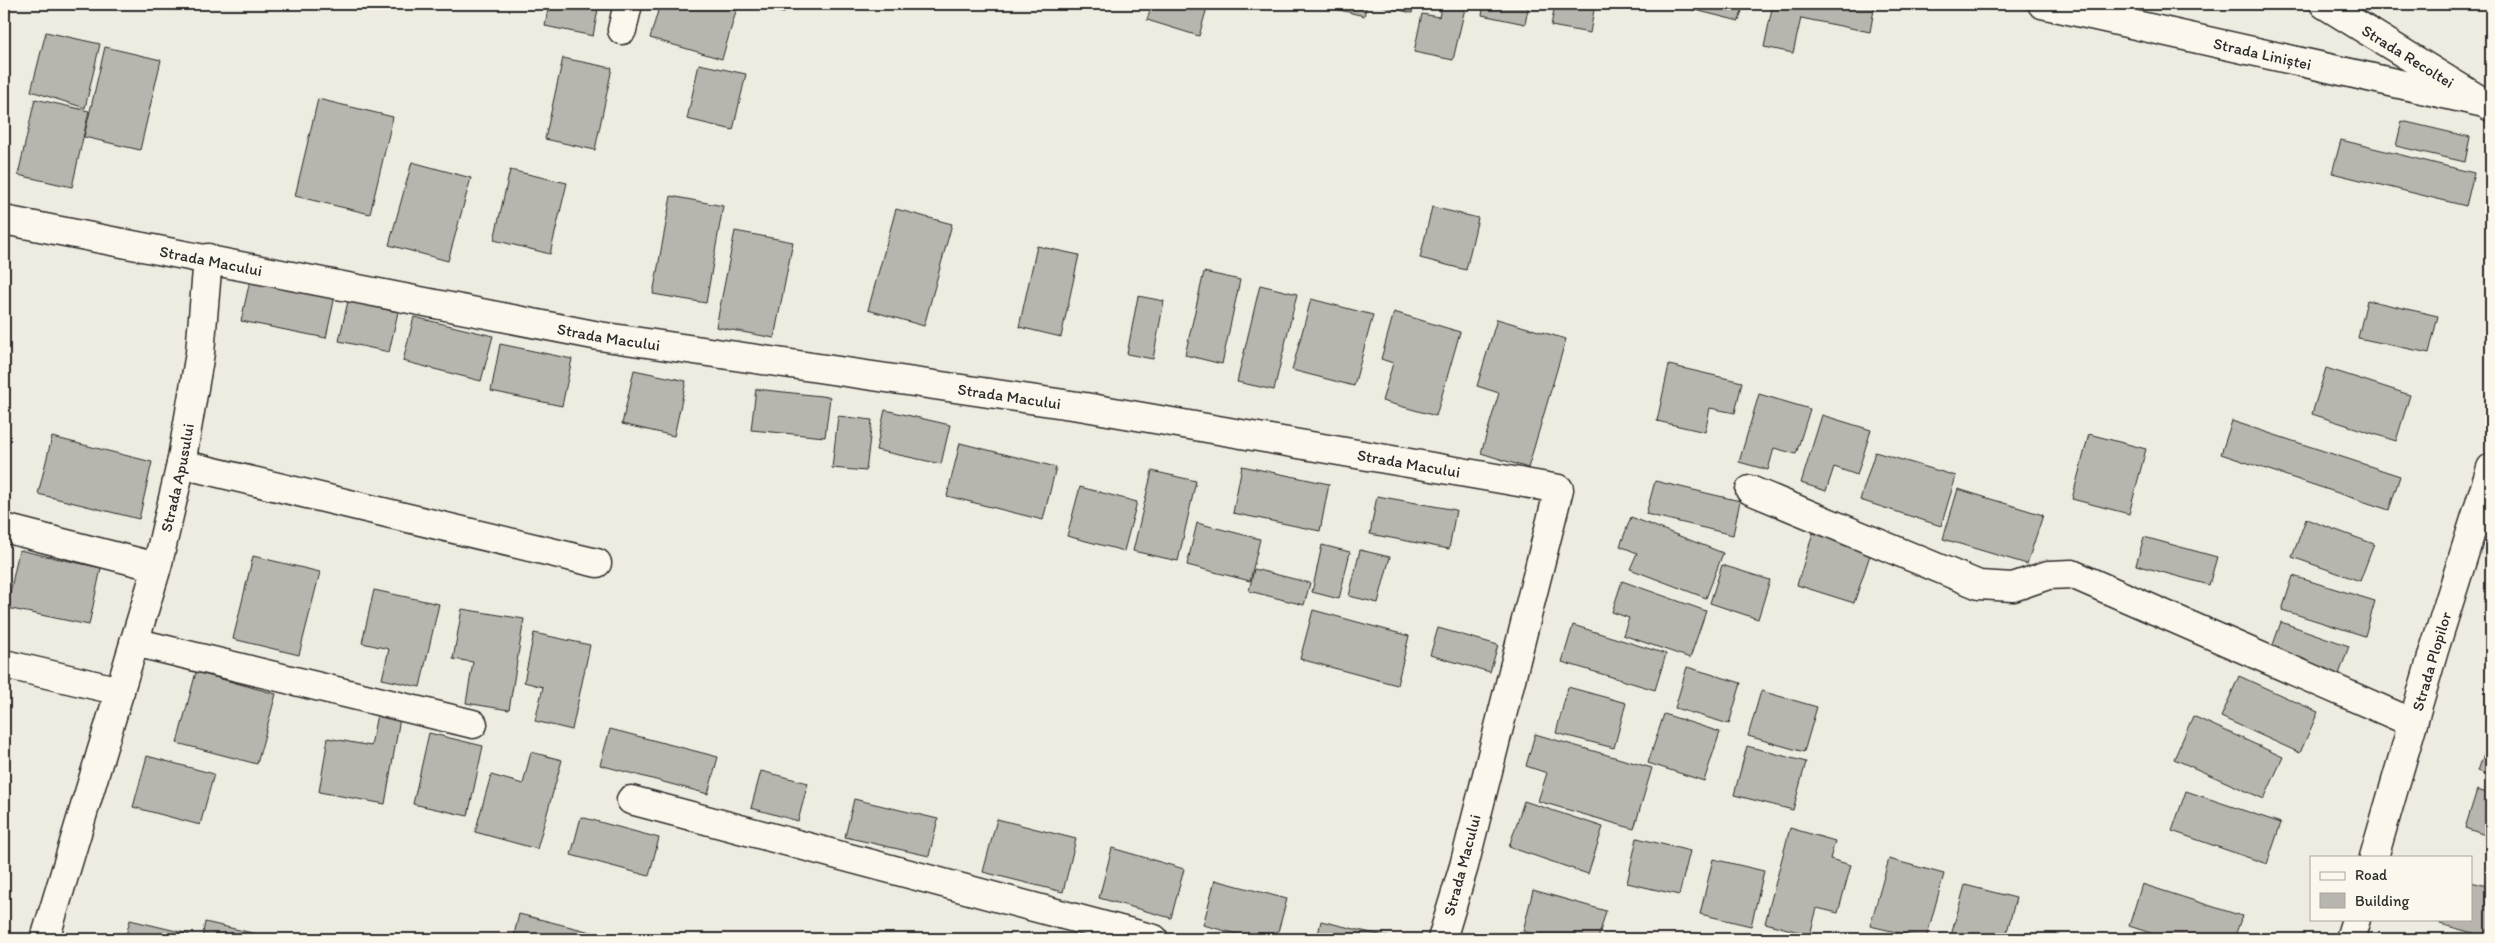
<svg xmlns="http://www.w3.org/2000/svg" width="2495" height="943" viewBox="0 0 2495 943" font-family="Itim,sans-serif">
  <style>
    .building { fill: #b8b5ae; stroke: #2b2b2b }
    .lines { fill: none; stroke-linecap: round; stroke-linejoin: round }
    .street-casing { stroke: #2b2b2b; stroke-width: 31 }
    .secondary-casing { stroke: #2b2b2b; stroke-width: 31 }
    .street { stroke: #fbf7ec; stroke-width: 28 }
    .secondary { stroke: #fbf7ec; stroke-width: 28 }
    .labels { text-anchor: middle; dominant-baseline: central; stroke-width: 5; stroke-linejoin: round; paint-order: stroke }
    .street-label { font-size: 16px; fill: #2b2b2b; stroke: #fbf7ec }
  </style>
  <rect width="100%" height="100%" fill="#eeebe0"/>
  <filter id="ink" filterUnits="userSpaceOnUse"><feTurbulence type="fractalNoise" baseFrequency=".02" numOctaves="2"/><feDisplacementMap in="SourceGraphic" scale="10" xChannelSelector="R" yChannelSelector="G"/><feConvolveMatrix kernelMatrix="1 2 1 2 8 2 1 2 1" color-interpolation-filters="sRGB"/></filter>
  <g filter="url(#ink)">
    <!-- building -->
    <path class="building" d="M549 4H599L593 36 545 26Z
      M660 4H725L737 8 722 59 650 38Z
      M739 4H786L784 13Z
      M1152 4H1208L1199 36 1147 20Z
      M1328 4H1367L1364 16 1328 7Z
      M1383 4H1415L1412 13 1383 6Z
      M1442 4H1466L1453 60 1414 52 1422 14 1439 17Z
      M1484 4H1529L1525 24 1482 15Z
      M1555 4H1595L1590 33 1551 26Z
      M1671 4H1744L1739 21Z
      M1773 4H1875L1870 32 1801 18 1793 53 1764 47Z
      M46 32 100 44 85 108 31 91Z
      M105 47 161 60 140 150 84 137Z
      M563 58 612 68 595 150 545 139Z
      M699 64 746 74 733 130 687 119Z
      M35 99 89 111 72 187 18 175Z
      M318 99 393 117 370 214 295 196Z
      M2402 121 2470 137 2465 162 2396 146Z
      M2341 140 2474 173 2466 206 2332 173Z
      M412 162 471 178 448 261 389 245Z
      M510 170 567 183 550 254 494 240Z
      M671 196 723 206 706 303 653 294Z
      M1432 207 1478 218 1466 270 1420 258Z
      M896 209 952 224 924 326 868 310Z
      M735 231 793 242 774 338 716 327Z
      M1037 246 1079 255 1061 337 1019 327Z
      M1204 272 1240 280 1222 364 1185 355Z
      M250 280 335 296 326 338 241 321Z
      M1260 285 1297 294 1274 390 1237 382Z
      M1138 296 1164 301 1153 359 1127 354Z
      M1311 299 1373 315 1354 386 1292 370Z
      M2367 300 2438 316 2429 353 2358 338Z
      M348 301 398 312 389 352 339 341Z
      M1394 312 1460 332 1436 416 1382 401 1393 363 1381 359Z
      M414 317 493 336 481 381 403 361Z
      M1497 319 1566 339 1528 468 1481 453 1499 393 1477 386Z
      M500 344 572 359 562 406 491 391Z
      M1669 365 1742 382 1735 413 1710 408 1705 432 1657 421Z
      M2326 368 2410 395 2396 441 2312 414Z
      M634 370 686 381 674 436 622 424Z
      M756 389 830 397 825 437 751 430Z
      M1759 394 1810 409 1796 454 1774 448 1768 470 1739 462Z
      M885 410 950 425 941 464 876 450Z
      M1822 415 1871 430 1857 475 1834 467 1826 491 1801 483Z
      M838 416 872 420 866 471 832 468Z
      M2232 421 2400 476 2389 510 2221 454Z
      M2089 434 2146 449 2129 514 2072 499Z
      M52 437 152 462 139 519 38 494Z
      M960 443 1056 467 1043 520 947 496Z
      M1875 452 1956 476 1941 526 1860 500Z
      M1242 466 1329 484 1320 531 1233 513Z
      M1152 471 1196 481 1178 561 1133 551Z
      M1655 481 1740 501 1733 535 1646 514Z
      M1080 487 1137 502 1124 551 1067 536Z
      M1958 489 2043 515 2027 564 1943 539Z
      M1377 496 1456 510 1449 549 1370 534Z
      M1631 517 1723 553 1706 598 1630 569 1637 553 1620 546Z
      M2306 519 2374 544 2360 581 2292 557Z
      M1197 523 1260 539 1250 581 1187 565Z
      M1813 533 1871 552 1854 603 1797 585Z
      M2144 537 2217 557 2209 585 2136 565Z
      M1322 545 1350 552 1339 599 1312 592Z
      M19 550 101 568 89 625 7 608Z
      M1360 550 1390 557 1378 603 1349 596Z
      M253 556 320 572 299 655 233 639Z
      M1722 565 1770 580 1758 619 1710 603Z
      M1254 569 1310 583 1304 605 1249 591Z
      M2293 576 2375 601 2365 636 2282 610Z
      M1622 581 1706 611 1690 658 1623 635 1629 618 1612 612Z
      M374 590 439 604 420 687 382 679 389 649 362 643Z
      M462 609 524 619 509 710 466 703 473 662 453 659Z
      M1313 610 1409 636 1397 685 1300 659Z
      M2281 622 2349 646 2336 683 2268 659Z
      M1573 625 1666 654 1655 690 1562 662Z
      M1438 628 1498 645 1490 672 1430 655Z
      M534 633 590 645 572 730 535 721 543 687 524 682Z
      M1687 667 1741 683 1729 724 1675 708Z
      M196 672 276 694 257 764 177 743Z
      M2239 676 2318 712 2300 753 2221 717Z
      M1568 687 1626 703 1614 748 1556 733Z
      M1761 691 1817 707 1804 752 1748 736Z
      M377 714 400 718 385 804 319 792 328 738 371 746Z
      M1664 714 1720 732 1704 781 1648 763Z
      M2193 716 2283 757 2264 799 2174 759Z
      M610 729 718 757 708 794 600 765Z
      M429 733 483 746 468 816 413 804Z
      M2491 733V776L2478 771Z
      M1535 734 1652 768 1634 829 1538 801 1547 773 1526 766Z
      M1747 746 1806 762 1793 810 1734 795Z
      M531 752 562 760 537 849 475 832 491 775 523 784Z
      M147 756 214 774 200 825 133 807Z
      M761 771 808 783 798 821 751 808Z
      M2477 790 2491 794V837L2465 828Z
      M2186 791 2281 823 2267 864 2172 831Z
      M854 799 938 819 929 856 845 837Z
      M1524 801 1603 827 1588 874 1509 847Z
      M581 817 659 838 649 876 571 855Z
      M997 819 1076 839 1063 892 983 872Z
      M1790 828 1835 841 1830 859 1851 865 1838 913 1817 908 1810 935 1765 923Z
      M1637 838 1690 851 1679 895 1627 883Z
      M1112 848 1184 869 1171 918 1099 898Z
      M1713 859 1764 871 1751 926 1700 914Z
      M1889 859 1944 874 1926 939 1870 926Z
      M1215 880 1287 899 1276 939H1256L1203 925Z
      M2471 882 2491 887V938L2440 924 2441 919H2471Z
      M2142 884 2242 916 2234 939H2169L2129 926Z
      M1965 885 2016 898 2005 939H1950Z
      M1533 890 1606 911 1598 939H1548L1523 931Z
      M519 914 619 939H513Z
      M130 920 189 934 188 939H125Z
      M1321 921 1392 938V939H1317Z
      M205 922 278 939H202Z"/>
    <g class="lines">
      <!-- street casing -->
      <g class="street-casing">
        <g id="street">
          <path id="s1" d="M2042 4 2480 102"/>
          <path d="M622 30 628 4"/>
          <path id="s2" d="M4 220 599 336 1085 407 1559 489 1464 866 1442 939"/>
          <path d="M181 464 597 563"/>
          <path d="M1750 490 1979 585 2013 587 2048 575 2072 574 2413 723"/>
          <path d="M4 528 157 567"/>
          <path d="M134 642 473 724"/>
          <path d="M4 664 120 691"/>
          <path d="M631 800 1154 939"/>
          <path id="s3" d="M45 939 157 567 181 464 200 353 208 258"/>
        </g>
      </g>
      <!-- secondary casing -->
      <g class="secondary-casing">
        <g id="secondary">
          <path id="s4" d="M2324 4 2491 107"/>
          <path id="s5" d="M2374 857 2434 650 2491 468"/>
          <path d="M2350 939 2356 919"/>
        </g>
      </g>
      <!-- street -->
      <use href="#street" class="street"/>
      <!-- secondary -->
      <use href="#secondary" class="secondary"/>
    </g>
  </g>
  <g class="labels">
    <!-- street labels -->
    <g class="street-label">
      <text stroke="none"><textPath href="#s1" startOffset="226">Strada Liniștei</textPath></text>
      <text stroke="none"><textPath href="#s4" startOffset="99">Strada Recoltei</textPath></text>
      <text stroke="none"><textPath href="#s2" startOffset="211">Strada Macului</textPath></text>
      <text stroke="none"><textPath href="#s2" startOffset="616">Strada Macului</textPath></text>
      <text stroke="none"><textPath href="#s2" startOffset="1021">Strada Macului</textPath></text>
      <text stroke="none"><textPath href="#s2" startOffset="1426">Strada Macului</textPath></text>
      <text stroke="none"><textPath href="#s3" startOffset="480">Strada Apusului</textPath></text>
      <text stroke="none"><textPath href="#s5" startOffset="204">Strada Plopilor</textPath></text>
      <text transform="translate(1462 865) rotate(-75)">Strada Macului</text>
    </g>
  </g>
  <!-- margin -->
  <rect width="2495" height="943" fill="none" stroke="#fbf7ec" stroke-width="20"/>
  <rect x="10" y="10" width="2475" height="923" fill="none" stroke="#2b2b2b" stroke-width="2" filter="url(#ink)"/>
  <!-- legend -->
  <rect x="2310" y="856" width="162" height="65" fill="#fbf7ec" stroke="#a8a59f"/>
  <rect x="2320" y="872" width="25" height="8" fill="#fbf7ec" stroke="#a8a59f"/>
  <text x="2355" y="880" font-size="15" fill="#2b2b2b">Road</text>
  <rect x="2320" y="893" width="25" height="15" fill="#b8b5ae" stroke="#a8a59f"/>
  <text x="2355" y="906" font-size="15" fill="#2b2b2b">Building</text>
</svg>
